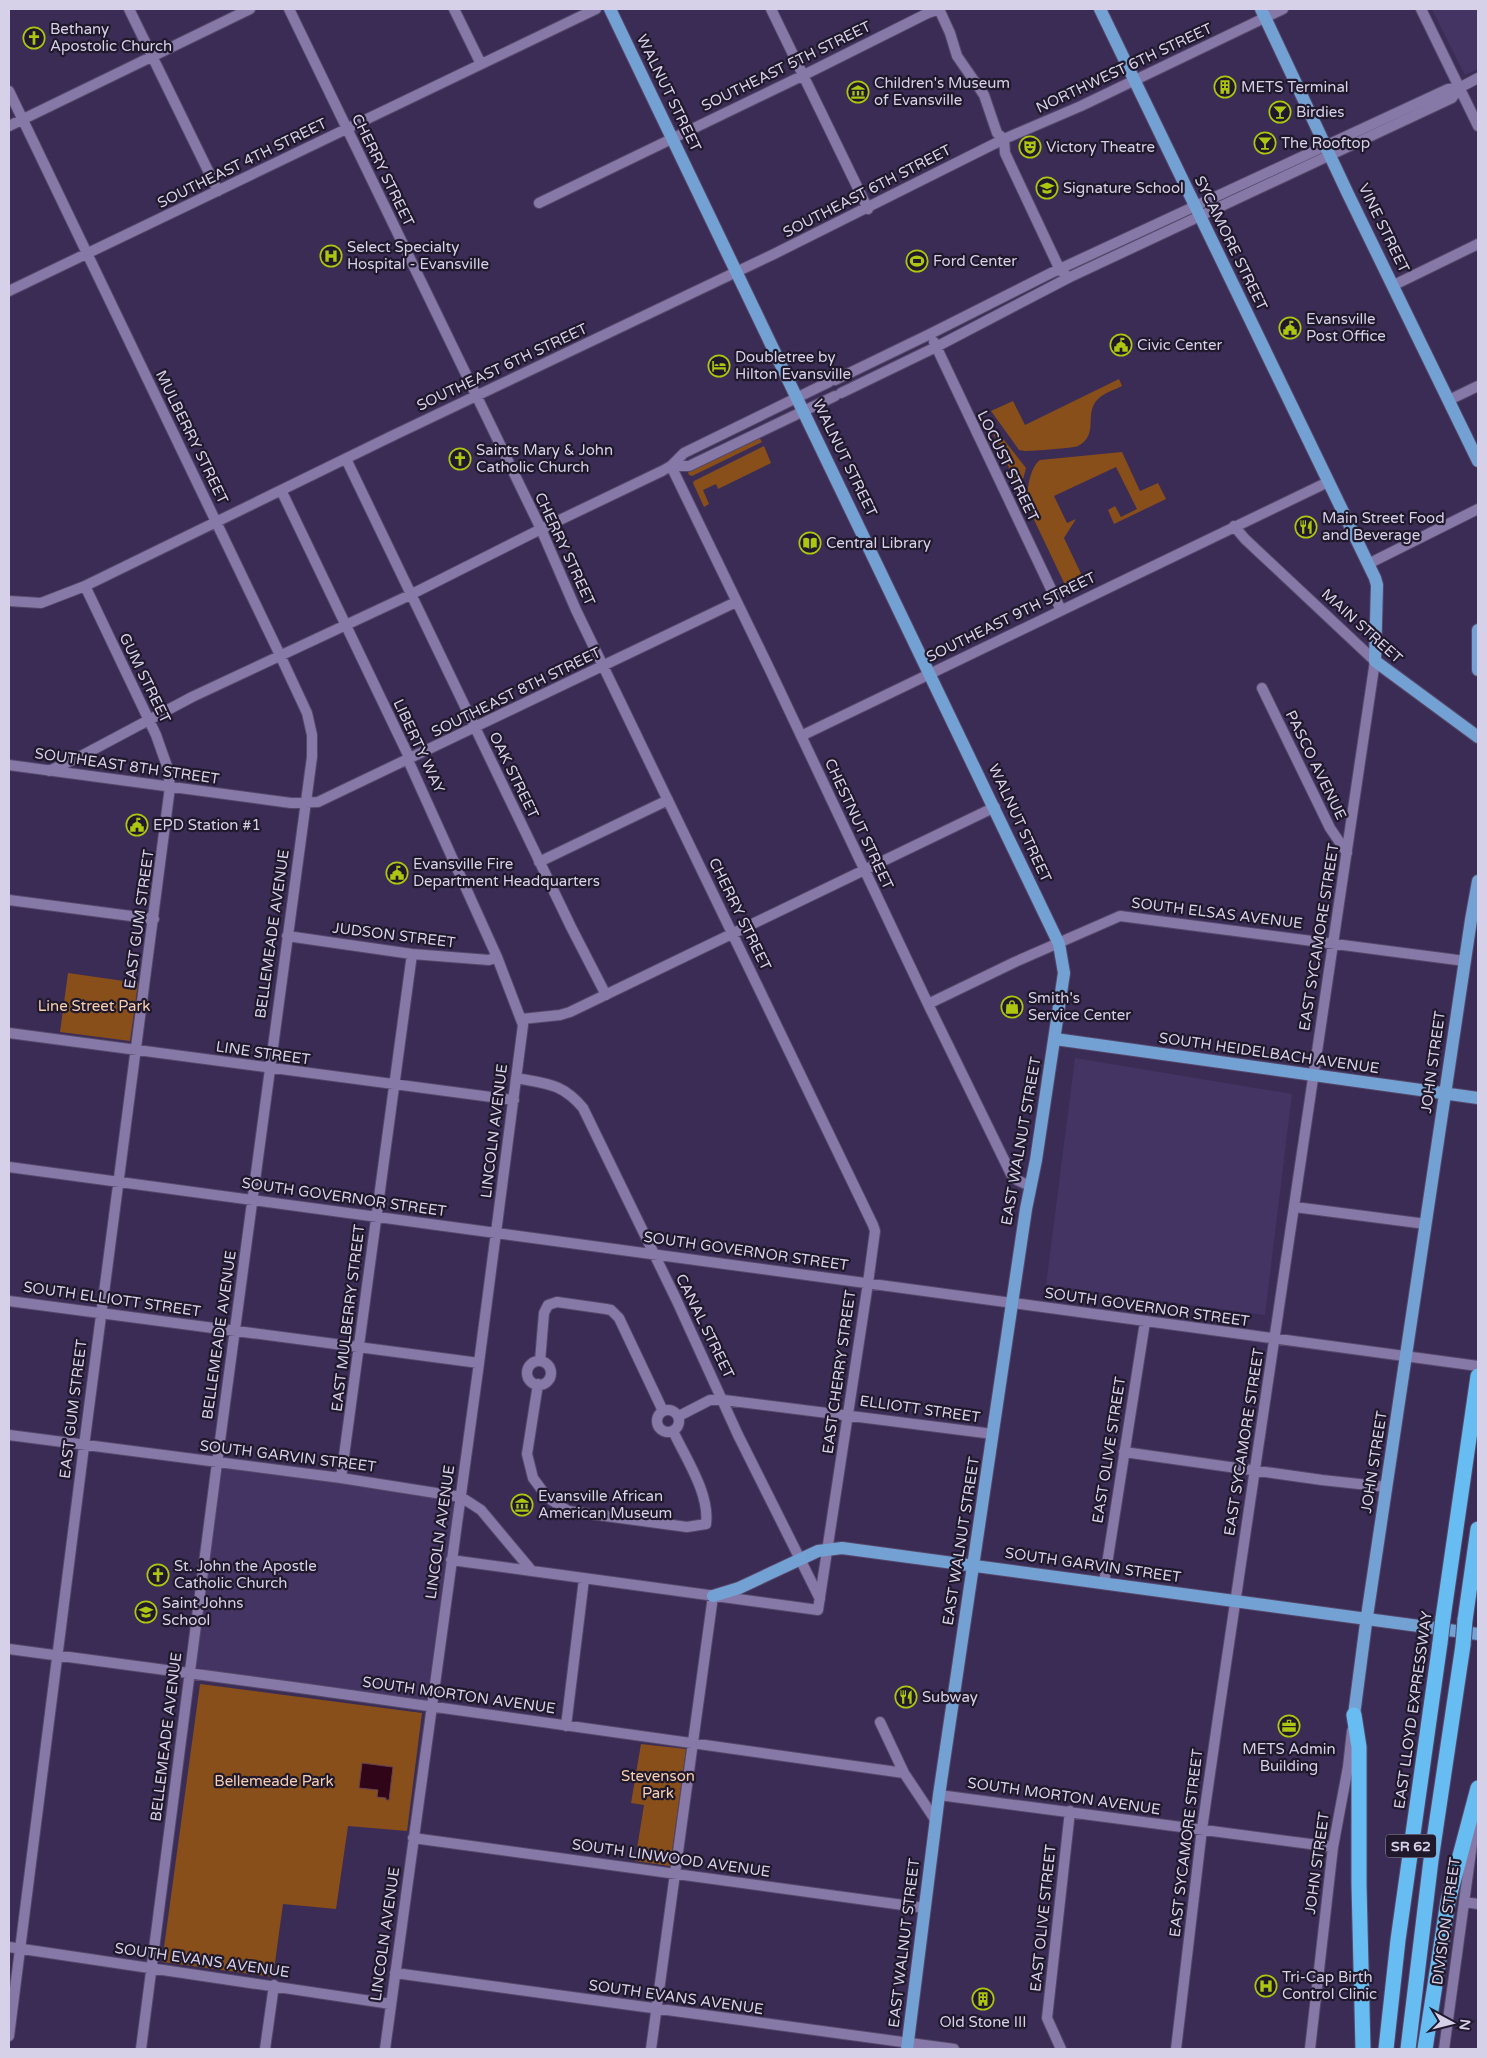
<svg xmlns="http://www.w3.org/2000/svg" width="1487" height="2058" viewBox="0 0 1487 2058" font-family="'Varela Round',sans-serif">
  <style>
    .built { fill: #443463 }
    .green { fill: #884f1a }
    .water { fill: #310518; stroke: #634257 }
    .lines { fill: none; stroke-linecap: round; stroke-linejoin: round }
    .minor-casing { stroke: #55486a; stroke-width: 12 }
    .major-casing { stroke: #55486a; stroke-width: 14 }
    .highway-casing { stroke: #55486a; stroke-width: 17 }
    .minor { stroke: #8779a7; stroke-width: 10 }
    .major { stroke: #74a1d4; stroke-width: 12 }
    .highway { stroke: #67bcf2; stroke-width: 15 }
    .highway-bridge-casing { stroke: #55486a; stroke-width: 17; stroke-linecap: butt }
    .highway-bridge { stroke: #67bcf2; stroke-width: 15 }
    .labels { text-anchor: middle; dominant-baseline: central; stroke-width: 4.5; stroke-linejoin: round; paint-order: stroke }
    .shield { fill: #1f192b; stroke: #a099b0; stroke-width: 1 }
    .shield-label { font-size: 14px; font-weight: bold; fill: #d7d0e9 }
    .poi-label { font-size: 15px; fill: #d7d0e9; stroke: #1f192b; text-anchor: start }
    .street-label { font-size: 15px; fill: #d7d0e9; stroke: #1f192b }
    .park-label { font-size: 15px; fill: #f7cfb1; stroke: #1f192b }
  </style>
  <rect width="100%" height="100%" fill="#3a2c55"/>
  <!-- built -->
  <path class="built" d="M1432 9H1478V69L1465 75Z
    M1075 1058 1292 1094 1265 1315 1046 1285Z
    M219 1466 456 1497 426 1702 193 1672Z"/>
  <!-- green -->
  <path class="green" d="M1119 379 1122 386C1114 390 1104 393 1098 399 1083 414 1100 434 1078 446 1074 448 1033 451 1025 451L1019 450 991 411 1013 401 1025 425Z
    M993 426 1026 468 1020 491 990 427Z
    M759 437 762 442 692 476 689 475 688 472Z
    M764 446 771 463 718 489 716 484 703 490 709 504 704 507 693 483 694 481Z
    M1122 452 1140 491 1158 483 1166 499 1114 524 1108 510 1115 506 1121 517 1137 509 1116 467 1054 496 1067 523 1076 519 1064 538 1086 584 1070 591 1067 589 1028 507C1026 494 1029 468 1040 460Z
    M68 973 138 983 130 1041 60 1032Z
    M200 1684 422 1713 407 1831 348 1826 336 1909 283 1904 273 1977 162 1962Z
    M641 1744 686 1749 670 1866 635 1861 644 1805 631 1803Z"/>
  <!-- water -->
  <path class="water" d="M362 1763 393 1767 389 1800H386V1798L377 1797 378 1790 359 1788Z"/>
  <g class="lines">
    <!-- minor casing -->
    <g class="minor-casing">
      <path id="minor" d="M129 9 218 191
        M454 9 481 64
        M771 9 868 209
        M939 9 950 33 957 56 984 95 997 133 1004 139 1005 153 1060 270 1065 274
        M1421 9 1478 126
        M9 91 280 655 307 713 312 735V757L217 1463 141 2049
        M9 126 250 9
        M539 203 804 75 928 13 940 9
        M1394 285 1478 244
        M9 291 596 9
        M934 342 1061 610
        M835 380 930 334 1051 273 1448 89 1459 88 1478 78
        M841 393 936 347 1070 277 1452 98 1459 88
        M1449 400 1478 386
        M346 459 571 927 606 995
        M671 466 769 668 928 1004 1011 1174 1017 1180 1030 1186
        M671 466H689L835 396
        M281 490 409 757 408 760 497 957 523 1025 479 1363 385 2049
        M1368 564 1478 509
        M9 601 41 603 85 586 392 436 774 254 1004 139 1081 106 1283 9
        M1262 688 1330 828 1347 853
        M801 736 1328 482
        M9 765 291 803 318 802 736 602
        M49 771 83 755 192 697 410 595 541 529 662 471 671 466 684 453 829 382
        M539 862 668 800
        M9 900 154 919
        M287 936 412 954 489 960 497 957
        M928 1004 1015 962 1120 916 1465 961
        M522 1019 560 1015 570 1012 995 807
        M9 1033 514 1100
        M516 1078C547 1084 562 1083 583 1108L676 1299 738 1435 820 1599
        M9 1167 1478 1366
        M1295 1207 1426 1224
        M9 1301 479 1363
        M540 1361 544 1313 548 1305 557 1302 606 1309 611 1310 619 1318 663 1411
        M527 1373a12 12 0 1 1 24 0a12 12 0 1 1-24 0Z
        M538 1384 527 1454 533 1478 547 1497 568 1511 687 1527 706 1524C710 1494 686 1459 673 1431
        M657 1421a11 11 0 1 1 22 0a11 11 0 1 1-22 0Z
        M679 1416 710 1400H724L993 1434
        M9 1435 341 1478 461 1497 481 1510 532 1571 818 1610 868 1283 875 1231 873 1225 576 610 541 529 289 9
        M1124 1452 1322 1480 1387 1487
        M341 1478 412 954
        M451 1560 532 1571
        M1104 1583 1145 1322
        M9 1649 300 1688 904 1773
        M880 1722 904 1773 936 1821
        M566 1726 584 1579
        M939 1795 1333 1847
        M413 1838 925 1908
        M1464 1902 1478 1904
        M9 1947 391 2004
        M395 1973 954 2049
        M9 2036 84 1446 170 787 168 769 156 735 85 586
        M265 2049 274 1985
        M651 2049 713 1596
        M1061 2049 1047 2018 1070 1811
        M1176 2049 1202 1829 1218 1718 1375 661 1245 539 1234 526
        M1310 2049 1333 1847 1348 1767 1352 1731
        M1444 2049 1475 1822"/>
    </g>
    <!-- major casing -->
    <g class="major-casing">
      <path id="major" d="M610 9 1059 944 1064 973 1036 1160 1026 1209 939 1795 907 2049
        M1100 9 1375 578 1377 585 1375 661 1478 737
        M1261 9 1348 194 1478 461
        M1478 630V670
        M1055 1039 1478 1098
        M713 1596 739 1588 818 1551 842 1548 1478 1634
        M1354 1715 1366 1623 1471 920 1478 881"/>
    </g>
    <!-- highway casing -->
    <g class="highway-casing">
      <path id="highway" d="M1443 1618 1478 1376
        M1465 1620 1478 1529
        M1354 1715 1359 1747V1885L1363 2049
        M1386 2049 1398 1940 1440 1643
        M1408 2049 1431 1860 1463 1645
        M1425 2049 1448 1901 1478 1788"/>
    </g>
    <!-- minor -->
    <use href="#minor" class="minor"/>
    <!-- major -->
    <use href="#major" class="major"/>
    <!-- highway -->
    <use href="#highway" class="highway"/>
    <!-- highway-bridge casing -->
    <g class="highway-bridge-casing">
      <path id="highway-bridge" d="M1440 1643 1443 1618
        M1463 1645 1465 1620"/>
    </g>
    <!-- highway-bridge -->
    <use href="#highway-bridge" class="highway-bridge"/>
  </g>
  <!-- icons -->
  <defs>
    <g id="church-ring" transform="scale(1.125)"><circle r="9.5" fill="#1f192b" stroke="#adc610" stroke-width="1.5"/><path d="M-1.2-6h2.4v3.5h3.3v2.4h-3.3V6h-2.4V-.1h-3.3v-2.4h3.3Z" fill="#adc610"/></g>
    <g id="building-ring" transform="scale(1.125)"><circle r="9.5" fill="#1f192b" stroke="#adc610" stroke-width="1.5"/><path d="M-4-6H4V6H1V3H-1V6H-4ZM-2.5-4.3h1.7v1.8h-1.7ZM.8-4.3h1.7v1.8H.8ZM-2.5-1h1.7V.8h-1.7ZM.8-1h1.7V.8H.8Z" fill="#adc610"/></g>
    <g id="museum-ring" transform="scale(1.125)"><circle r="9.5" fill="#1f192b" stroke="#adc610" stroke-width="1.5"/><path d="M0-6L6-3V-2H-6V-3ZM-5-1h2V3h-2ZM-1-1h2V3h-2ZM3-1h2V3H3ZM-6 4H6V6H-6Z" fill="#adc610"/></g>
    <g id="bar-ring" transform="scale(1.125)"><circle r="9.5" fill="#1f192b" stroke="#adc610" stroke-width="1.5"/><path d="M-6-5H6L.8 .8V4.5H3.5V6h-7V4.5H-.8V.8Z" fill="#adc610"/></g>
    <g id="theatre-ring" transform="scale(1.125)"><circle r="9.5" fill="#1f192b" stroke="#adc610" stroke-width="1.5"/><path d="M-5-5.5Q0-4 5-5.5V0Q5 5 0 6Q-5 5-5 0ZM-3.3-2.5H-1v1.5H-3.3ZM1-2.5H3.3v1.5H1ZM-2.8 1Q0 5.5 2.8 1Z" fill="#adc610"/></g>
    <g id="school-ring" transform="scale(1.125)"><circle r="9.5" fill="#1f192b" stroke="#adc610" stroke-width="1.5"/><path d="M0-5L7-2L0 1L-7-2ZM-4 1L0 2.5L4 1V4Q0 6-4 4Z" fill="#adc610"/></g>
    <g id="hospital-ring" transform="scale(1.125)"><circle r="9.5" fill="#1f192b" stroke="#adc610" stroke-width="1.5"/><path d="M-5-5h3v3.5h4V-5h3V5h-3V1.5h-4V5h-3Z" fill="#adc610"/></g>
    <g id="stadium-ring" transform="scale(1.125)"><circle r="9.5" fill="#1f192b" stroke="#adc610" stroke-width="1.5"/><path d="M0-5a6.5 5 0 1 0 0 10a6.5 5 0 1 0 0-10ZM-3.5-1.8h7v3.6h-7Z" fill="#adc610"/></g>
    <g id="civic-ring" transform="scale(1.125)"><circle r="9.5" fill="#1f192b" stroke="#adc610" stroke-width="1.5"/><path d="M-.6-6.5H3V-4.5H.6V-3L4-1V1h2V6H-6V1h2V-1L-.6-3ZM-1.2 2.5V6h2.4V2.5Z" fill="#adc610"/></g>
    <g id="hotel-ring" transform="scale(1.125)"><circle r="9.5" fill="#1f192b" stroke="#adc610" stroke-width="1.5"/><path d="M-6-4.5h1.5V1H6V5H4.5V3h-9V5H-6ZM-4 0a1.8 1.8 0 1 1 3.6 0ZM.5 0V-2.5h3Q6-2.5 6 0Z" fill="#adc610"/></g>
    <g id="restaurant-ring" transform="scale(1.125)"><circle r="9.5" fill="#1f192b" stroke="#adc610" stroke-width="1.5"/><path d="M-5-6h1v4h1v-4h1v4h1v-4h1v5L-1.5 .5V6h-2V.5L-5-1ZM5-6V6H3V1.5H1.5Q1.5-4 5-6Z" fill="#adc610"/></g>
    <g id="library-ring" transform="scale(1.125)"><circle r="9.5" fill="#1f192b" stroke="#adc610" stroke-width="1.5"/><path d="M-6-4Q-3-5.5-.7-3.5V5Q-3 3-6 4ZM6-4Q3-5.5 .7-3.5V5Q3 3 6 4Z" fill="#adc610"/></g>
    <g id="shop-ring" transform="scale(1.125)"><circle r="9.5" fill="#1f192b" stroke="#adc610" stroke-width="1.5"/><path d="M-5-2.5h2.3a2.7 3.5 0 0 1 5.4 0H5L5.5 6h-11ZM-1.5-2.5h3a1.5 2.3 0 0 0-3 0Z" fill="#adc610"/></g>
    <g id="office-ring" transform="scale(1.125)"><circle r="9.5" fill="#1f192b" stroke="#adc610" stroke-width="1.5"/><path d="M-6-3h4V-5.5h4V-3h4V5H-6ZM-1-4.5V-3h2v-1.5ZM-6 0V1H6V0Z" fill="#adc610"/></g>
  </defs>
  <g fill-rule="evenodd">
    <use href="#church-ring" x="34" y="38"/>
    <use href="#building-ring" x="1225" y="87"/>
    <use href="#museum-ring" x="858" y="92"/>
    <use href="#bar-ring" x="1280" y="112"/>
    <use href="#bar-ring" x="1265" y="143"/>
    <use href="#theatre-ring" x="1030" y="147"/>
    <use href="#school-ring" x="1047" y="188"/>
    <use href="#hospital-ring" x="331" y="256"/>
    <use href="#stadium-ring" x="917" y="261"/>
    <use href="#civic-ring" x="1290" y="328"/>
    <use href="#civic-ring" x="1121" y="345"/>
    <use href="#hotel-ring" x="719" y="366"/>
    <use href="#church-ring" x="460" y="459"/>
    <use href="#restaurant-ring" x="1306" y="527"/>
    <use href="#library-ring" x="810" y="543"/>
    <use href="#civic-ring" x="137" y="825"/>
    <use href="#civic-ring" x="397" y="873"/>
    <use href="#shop-ring" x="1012" y="1007"/>
    <use href="#museum-ring" x="522" y="1505"/>
    <use href="#church-ring" x="158" y="1575"/>
    <use href="#school-ring" x="146" y="1612"/>
    <use href="#restaurant-ring" x="906" y="1697"/>
    <use href="#office-ring" x="1289" y="1726"/>
    <use href="#hospital-ring" x="1266" y="1986"/>
    <use href="#building-ring" x="983" y="1999"/>
  </g>
  <g class="labels">
    <!-- shield labels -->
    <rect class="shield" x="1386" y="1834.5" width="50" height="23" rx="4"/>
    <g class="shield-label">
      <text x="1411" y="1846">SR 62</text>
    </g>
    <!-- poi labels -->
    <g class="poi-label">
      <text x="50" y="29">Bethany<tspan x="50" dy="17">Apostolic Church</tspan></text>
      <text x="874" y="83">Children's Museum<tspan x="874" dy="17">of Evansville</tspan></text>
      <text x="1241" y="87">METS Terminal</text>
      <text x="1296" y="112">Birdies</text>
      <text x="1281" y="143">The Rooftop</text>
      <text x="1046" y="147">Victory Theatre</text>
      <text x="1063" y="188">Signature School</text>
      <text x="347" y="247">Select Specialty<tspan x="347" dy="17">Hospital - Evansville</tspan></text>
      <text x="933" y="261">Ford Center</text>
      <text x="1306" y="319">Evansville<tspan x="1306" dy="17">Post Office</tspan></text>
      <text x="1137" y="345">Civic Center</text>
      <text x="735" y="357">Doubletree by<tspan x="735" dy="17">Hilton Evansville</tspan></text>
      <text x="476" y="450">Saints Mary &amp; John<tspan x="476" dy="17">Catholic Church</tspan></text>
      <text x="1322" y="518">Main Street Food<tspan x="1322" dy="17">and Beverage</tspan></text>
      <text x="826" y="543">Central Library</text>
      <text x="153" y="825">EPD Station #1</text>
      <text x="413" y="864">Evansville Fire<tspan x="413" dy="17">Department Headquarters</tspan></text>
      <text x="1028" y="998">Smith's<tspan x="1028" dy="17">Service Center</tspan></text>
      <text x="538" y="1496">Evansville African<tspan x="538" dy="17">American Museum</tspan></text>
      <text x="174" y="1566">St. John the Apostle<tspan x="174" dy="17">Catholic Church</tspan></text>
      <text x="162" y="1603">Saint Johns<tspan x="162" dy="17">School</tspan></text>
      <text x="922" y="1697">Subway</text>
      <text x="1289" y="1749" text-anchor="middle">METS Admin<tspan x="1289" dy="17">Building</tspan></text>
      <text x="1282" y="1977">Tri-Cap Birth<tspan x="1282" dy="17">Control Clinic</tspan></text>
      <text x="983" y="2022" text-anchor="middle">Old Stone III</text>
    </g>
    <!-- street labels -->
    <g class="street-label">
      <text transform="translate(786 66) rotate(-26)">SOUTHEAST 5TH STREET</text>
      <text transform="translate(1124 68) rotate(-25)">NORTHWEST 6TH STREET</text>
      <text transform="translate(669 93) rotate(64)">WALNUT STREET</text>
      <text transform="translate(242 163) rotate(-26)">SOUTHEAST 4TH STREET</text>
      <text transform="translate(383 170) rotate(64)">CHERRY STREET</text>
      <text transform="translate(867 191) rotate(-27)">SOUTHEAST 6TH STREET</text>
      <text transform="translate(1384 228) rotate(64)">VINE STREET</text>
      <text transform="translate(1231 243) rotate(64)">SYCAMORE STREET</text>
      <text transform="translate(502 367) rotate(-25)">SOUTHEAST 6TH STREET</text>
      <text transform="translate(192 437) rotate(64)">MULBERRY STREET</text>
      <text transform="translate(845 458) rotate(64)">WALNUT STREET</text>
      <text transform="translate(1008 466) rotate(64)">LOCUST STREET</text>
      <text transform="translate(565 549) rotate(65)">CHERRY STREET</text>
      <text transform="translate(1011 617) rotate(-26)">SOUTHEAST 9TH STREET</text>
      <text transform="translate(1362 626) rotate(42)">MAIN STREET</text>
      <text transform="translate(145 678) rotate(64)">GUM STREET</text>
      <text transform="translate(516 692) rotate(-26)">SOUTHEAST 8TH STREET</text>
      <text transform="translate(419 746) rotate(65)">LIBERTY WAY</text>
      <text transform="translate(1316 765) rotate(64)">PASCO AVENUE</text>
      <text transform="translate(127 766) rotate(8)">SOUTHEAST 8TH STREET</text>
      <text transform="translate(514 775) rotate(64)">OAK STREET</text>
      <text transform="translate(1020 823) rotate(65)">WALNUT STREET</text>
      <text transform="translate(859 824) rotate(65)">CHESTNUT STREET</text>
      <text transform="translate(1217 913) rotate(7)">SOUTH ELSAS AVENUE</text>
      <text transform="translate(740 914) rotate(64)">CHERRY STREET</text>
      <text transform="translate(139 919) rotate(-82)">EAST GUM STREET</text>
      <text transform="translate(272 934) rotate(-82)">BELLEMEADE AVENUE</text>
      <text transform="translate(394 935) rotate(7)">JUDSON STREET</text>
      <text transform="translate(1319 937) rotate(-81)">EAST SYCAMORE STREET</text>
      <text transform="translate(263 1053) rotate(8)">LINE STREET</text>
      <text transform="translate(1269 1053) rotate(8)">SOUTH HEIDELBACH AVENUE</text>
      <text transform="translate(1433 1062) rotate(-82)">JOHN STREET</text>
      <text transform="translate(494 1131) rotate(-83)">LINCOLN AVENUE</text>
      <text transform="translate(1021 1141) rotate(-80)">EAST WALNUT STREET</text>
      <text transform="translate(344 1197) rotate(8)">SOUTH GOVERNOR STREET</text>
      <text transform="translate(746 1251) rotate(8)">SOUTH GOVERNOR STREET</text>
      <text transform="translate(112 1299) rotate(8)">SOUTH ELLIOTT STREET</text>
      <text transform="translate(1147 1307) rotate(8)">SOUTH GOVERNOR STREET</text>
      <text transform="translate(348 1318) rotate(-83)">EAST MULBERRY STREET</text>
      <text transform="translate(705 1326) rotate(64)">CANAL STREET</text>
      <text transform="translate(219 1335) rotate(-82)">BELLEMEADE AVENUE</text>
      <text transform="translate(839 1372) rotate(-82)">EAST CHERRY STREET</text>
      <text transform="translate(73 1409) rotate(-83)">EAST GUM STREET</text>
      <text transform="translate(920 1409) rotate(8)">ELLIOTT STREET</text>
      <text transform="translate(1244 1442) rotate(-81)">EAST SYCAMORE STREET</text>
      <text transform="translate(1109 1450) rotate(-81)">EAST OLIVE STREET</text>
      <text transform="translate(288 1456) rotate(7)">SOUTH GARVIN STREET</text>
      <text transform="translate(1374 1462) rotate(-81)">JOHN STREET</text>
      <text transform="translate(440 1532) rotate(-82)">LINCOLN AVENUE</text>
      <text transform="translate(961 1541) rotate(-81)">EAST WALNUT STREET</text>
      <text transform="translate(1093 1565) rotate(8)">SOUTH GARVIN STREET</text>
      <text transform="translate(459 1695) rotate(8)">SOUTH MORTON AVENUE</text>
      <text transform="translate(1413 1710) rotate(-82)">EAST LLOYD EXPRESSWAY</text>
      <text transform="translate(166 1737) rotate(-83)">BELLEMEADE AVENUE</text>
      <text transform="translate(1064 1796) rotate(8)">SOUTH MORTON AVENUE</text>
      <text transform="translate(1186 1843) rotate(-83)">EAST SYCAMORE STREET</text>
      <text transform="translate(671 1858) rotate(8)">SOUTH LINWOOD AVENUE</text>
      <text transform="translate(1317 1863) rotate(-82)">JOHN STREET</text>
      <text transform="translate(1043 1918) rotate(-84)">EAST OLIVE STREET</text>
      <text transform="translate(1446 1921) rotate(-82)">DIVISION STREET</text>
      <text transform="translate(385 1934) rotate(-82)">LINCOLN AVENUE</text>
      <text transform="translate(904 1943) rotate(-83)">EAST WALNUT STREET</text>
      <text transform="translate(202 1960) rotate(8)">SOUTH EVANS AVENUE</text>
      <text transform="translate(676 1997) rotate(8)">SOUTH EVANS AVENUE</text>
    </g>
    <!-- park labels -->
    <g class="park-label">
      <text x="94" y="1006">Line Street Park</text>
      <text x="658" y="1776">Stevenson<tspan x="658" dy="17">Park</tspan></text>
      <text x="274" y="1781">Bellemeade Park</text>
    </g>
  </g>
  <!-- border -->
  <rect width="1487" height="2058" fill="none" stroke="#d7d0e9" stroke-width="20"/>
  <!-- north arrow -->
  <g transform="translate(1452 2023) rotate(97)" stroke="#1f192b" stroke-width="4" paint-order="stroke">
  <path d="M0-4L9 19L0 12L-9 19Z" fill="#d7d0e9"/>
  <text y="-8" font-size="14" font-weight="bold" text-anchor="middle" fill="#d7d0e9">N</text>
  </g>
</svg>
